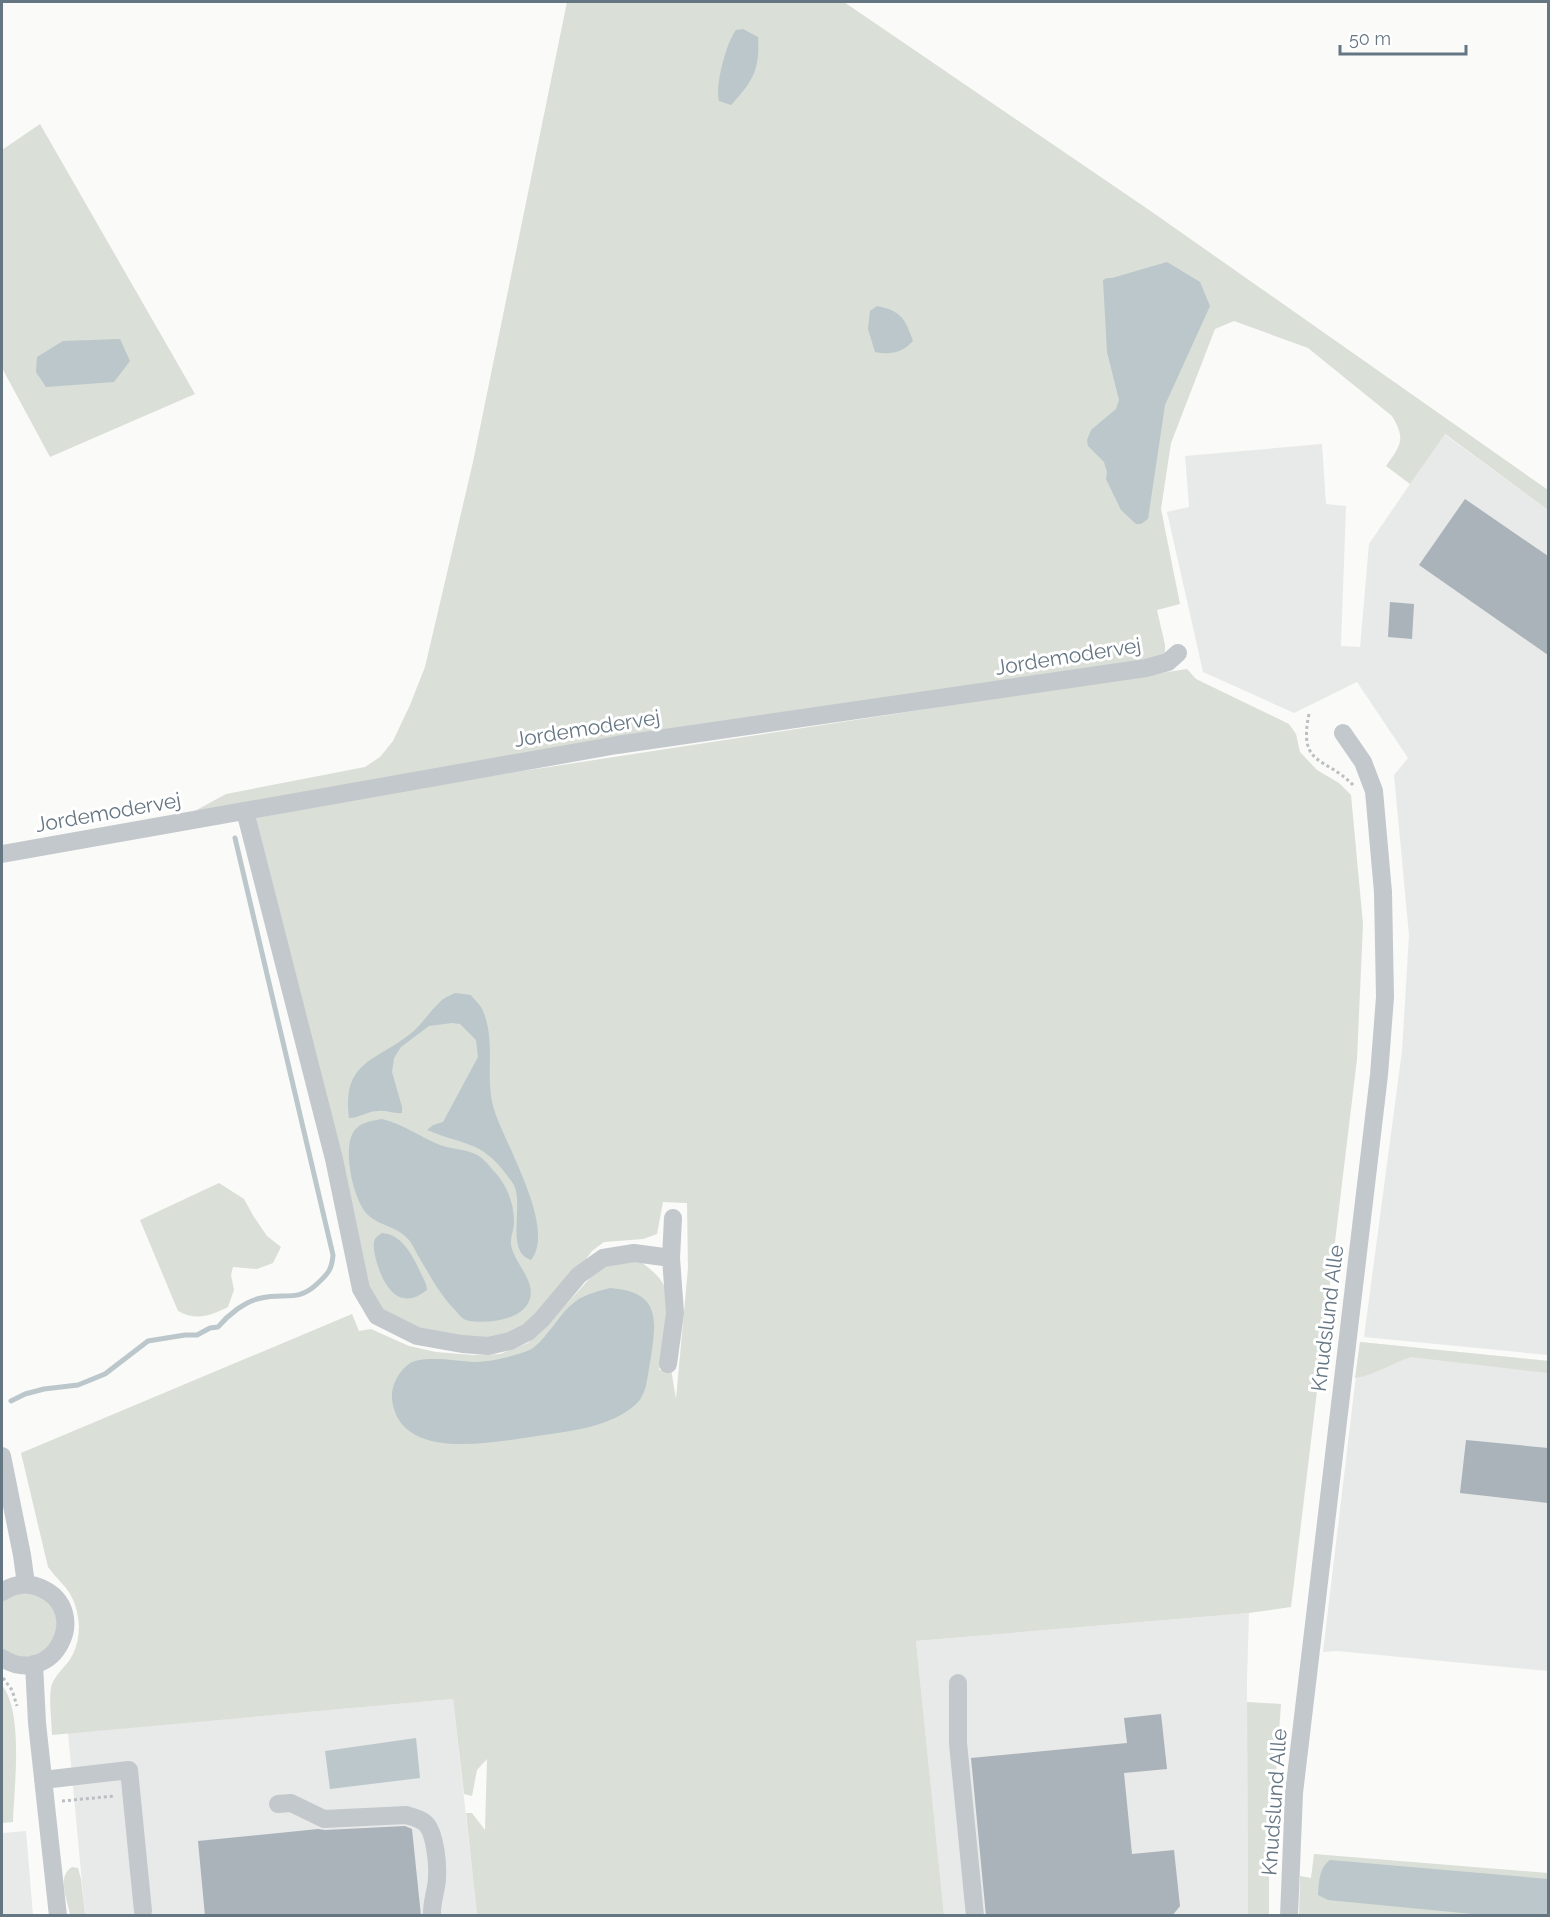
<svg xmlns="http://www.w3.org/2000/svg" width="1550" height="1917" viewBox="0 0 1550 1917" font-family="Raleway,sans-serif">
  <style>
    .built { fill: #e8e9e9 }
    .green { fill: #dadfd7 }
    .water { fill: #bbc7cb }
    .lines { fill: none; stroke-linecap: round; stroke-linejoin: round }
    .stream { stroke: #bbc7cb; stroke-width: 5 }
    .building { fill: #aab3b9 }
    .path { stroke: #bbbfc2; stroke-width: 3; stroke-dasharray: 3 3; stroke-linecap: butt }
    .minor { stroke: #c3c8cc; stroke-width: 18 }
    .labels { text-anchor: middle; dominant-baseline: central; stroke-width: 6; stroke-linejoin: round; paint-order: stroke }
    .street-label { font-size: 21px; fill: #657683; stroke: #fff }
  </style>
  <rect width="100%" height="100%" fill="#fafaf8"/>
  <!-- built -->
  <path class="built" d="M1444 434 1548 510V1355L1364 1337 1402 1051 1409 935 1394 775 1408 758 1357 682 1294 713 1203 672 1167 512 1189 507 1185 456 1322 444 1326 504 1346 506 1341 646 1360 647 1369 544Z
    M1360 1342 1548 1361V1671L1337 1651 1323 1652Z
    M1249 1613 1247 1680 1248 1915H944L916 1641Z
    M453 1699 477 1915H85L68 1733Z
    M26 1831 33 1915H2V1833Z"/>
  <!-- green -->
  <path class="green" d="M567 2H844L1152 212 1548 490V510L1445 434 1410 484 1386 466C1401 445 1406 439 1392 416L1308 348 1234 321 1215 329 1171 443 1161 509 1180 604 1157 610 1165 645V653L1161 657 191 813 226 794 365 767 380 757 393 741 410 705 425 667 473 462Z
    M40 124 195 394 50 457 2 368V150Z
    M1187 669 1196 679 1289 724 1296 734 1300 752 1317 770 1339 783 1351 795 1363 924 1357 1059 1291 1607 1249 1613 916 1641 944 1915H477L466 1813H472L485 1830 487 1759 477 1770 472 1796 464 1794 453 1699 52 1735C52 1723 48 1695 52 1684 57 1672 68 1665 73 1654 83 1634 80 1606 66 1588 60 1581 54 1575 48 1567L21 1453 352 1314 359 1331 371 1329 409 1346 436 1352 473 1355 500 1354 528 1343 551 1321 601 1266 638 1259C645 1266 657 1273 662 1282 677 1307 664 1343 659 1370L671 1369 676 1399 688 1268 687 1203 663 1202 657 1234 643 1239 604 1242 592 1251 578 1270 524 1328 495 1339 432 1334 381 1309 369 1294 256 818 412 788Z
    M219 1183 244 1199 254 1217 267 1236 281 1247 273 1263 257 1269 233 1267 231 1275 234 1290 228 1307C210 1316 196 1321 178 1311L140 1220Z
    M1360 1342 1548 1361V1373L1411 1357C1391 1363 1376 1375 1355 1378Z
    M19 1591 41 1595 57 1614 58 1632C53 1638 49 1647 43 1652 32 1662 11 1657 2 1648V1601L6 1597Z
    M2 1685C24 1714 14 1786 13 1822L2 1823Z
    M1247 1702 1281 1704 1269 1870V1915H1248Z
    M1314 1854 1548 1873V1915L1299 1916 1300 1876 1311 1878Z
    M72 1867 78 1868 81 1879 85 1915H70C68 1900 56 1877 72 1867Z"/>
  <!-- water -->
  <path class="water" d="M743 29 758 37C760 70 753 81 731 105L719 101C715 86 726 43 736 30Z
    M1167 262 1200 282 1210 306 1165 405 1148 519 1141 524H1136L1121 510 1106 479 1107 472 1104 462 1088 446 1087 440 1091 430 1116 409 1119 400 1107 352 1103 280 1107 278H1112Z
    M877 306C901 311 905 318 913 341 902 353 890 355 875 352L868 329 870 311Z
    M120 339 130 361 114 382 46 387 36 372 37 357 63 341Z
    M455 993 471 995C474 1000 480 1004 482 1009 497 1040 484 1077 494 1109 504 1143 557 1228 531 1260 505 1252 524 1206 514 1185 512 1181 508 1177 506 1174 481 1140 462 1145 427 1130L433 1125 443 1122 478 1057 476 1040 460 1024 452 1023 429 1026 401 1047 394 1058 392 1072 402 1107V1113C394 1114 387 1110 378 1111 368 1111 359 1118 349 1118 342 1061 375 1062 410 1034 421 1026 429 1012 439 1003 443 998 449 996 455 993Z
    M382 1119C403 1124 420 1137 440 1145 451 1149 464 1149 475 1154 481 1156 488 1164 492 1169 506 1183 514 1202 514 1222 514 1230 510 1237 511 1245 514 1260 526 1271 530 1286 537 1318 492 1324 470 1321 463 1320 460 1316 456 1311 440 1295 431 1277 420 1259 416 1253 413 1244 408 1239 397 1226 378 1226 366 1213 353 1198 342 1148 354 1131 361 1122 371 1121 382 1119Z
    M382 1233C406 1234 417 1266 426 1284L427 1290C400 1312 384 1287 377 1263 375 1256 372 1245 375 1239 377 1236 379 1235 382 1233Z
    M610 1288C663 1292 656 1322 650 1363 647 1378 647 1395 635 1405 609 1428 569 1431 537 1436 494 1442 399 1463 392 1399 391 1386 398 1372 409 1364 422 1355 456 1361 472 1362 483 1362 497 1360 508 1357 515 1355 527 1352 533 1348 550 1335 559 1313 576 1301 586 1294 599 1291 610 1288Z
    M416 1738 420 1778 330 1789 325 1751Z
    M1330 1860 1548 1879V1915H1483L1328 1900 1318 1895C1319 1882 1319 1868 1330 1860Z"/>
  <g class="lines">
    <!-- stream -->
    <path class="stream" d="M11 1401 25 1394 44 1389 78 1385 105 1374 148 1341 185 1335H197L210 1328 218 1327C228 1315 245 1301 261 1298 284 1292 298 1303 318 1283 328 1274 332 1269 333 1255L235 838"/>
  </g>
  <!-- building -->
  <path class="building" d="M1465 499 1548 556V655L1419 565Z
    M1390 602 1414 604 1412 639 1388 637Z
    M1466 1440 1548 1448V1503L1460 1493Z
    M1161 1714 1167 1769 1124 1773 1132 1854 1174 1850 1180 1906 1172 1916H986L971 1758 1127 1743 1124 1718Z
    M405 1826 412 1829 421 1916H205L198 1841 318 1829 325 1830Z"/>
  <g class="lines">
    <!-- path -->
    <path class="path" d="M1309 714C1298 767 1325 756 1353 785
      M3 1678 12 1690 17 1706
      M62 1801 115 1796"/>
    <!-- minor -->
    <path class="minor" d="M245 811 334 1159 361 1289 377 1316 417 1336 462 1344 488 1346 510 1341 528 1332 542 1319 579 1275 603 1258 634 1253 671 1258 675 1313 668 1364
      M2 854 617 745 1146 668 1168 662 1178 653
      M671 1258 673 1218
      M2 1456 22 1555 26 1584
      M2 1592C14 1584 28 1582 41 1588 93 1611 53 1690 2 1658
      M34 1664 37 1723 58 1916
      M958 1683V1743L975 1916
      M43 1780 129 1770 143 1911
      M278 1804 291 1803 324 1819 406 1815C413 1817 422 1819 427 1825 435 1835 438 1864 437 1877 437 1890 431 1902 432 1916
      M1289 1916 1294 1793 1379 1075 1385 997 1383 892 1374 791 1363 762 1343 733"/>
  </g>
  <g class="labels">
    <!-- street labels -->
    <g class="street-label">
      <text transform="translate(1068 656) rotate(-9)">Jordemodervej</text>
      <text transform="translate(587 728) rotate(-9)">Jordemodervej</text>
      <text transform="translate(108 812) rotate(-10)">Jordemodervej</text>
      <text transform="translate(1327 1318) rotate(-83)">Knudslund Alle</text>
      <text transform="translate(1274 1802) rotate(-86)">Knudslund Alle</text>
    </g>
  </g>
  <!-- border -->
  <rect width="1550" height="1917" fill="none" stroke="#657683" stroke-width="6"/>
  <!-- scale -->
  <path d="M1340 45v9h126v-9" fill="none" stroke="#657683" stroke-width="3"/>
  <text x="1349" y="45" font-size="18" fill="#657683" stroke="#ffffff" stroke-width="4.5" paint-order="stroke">50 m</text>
</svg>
